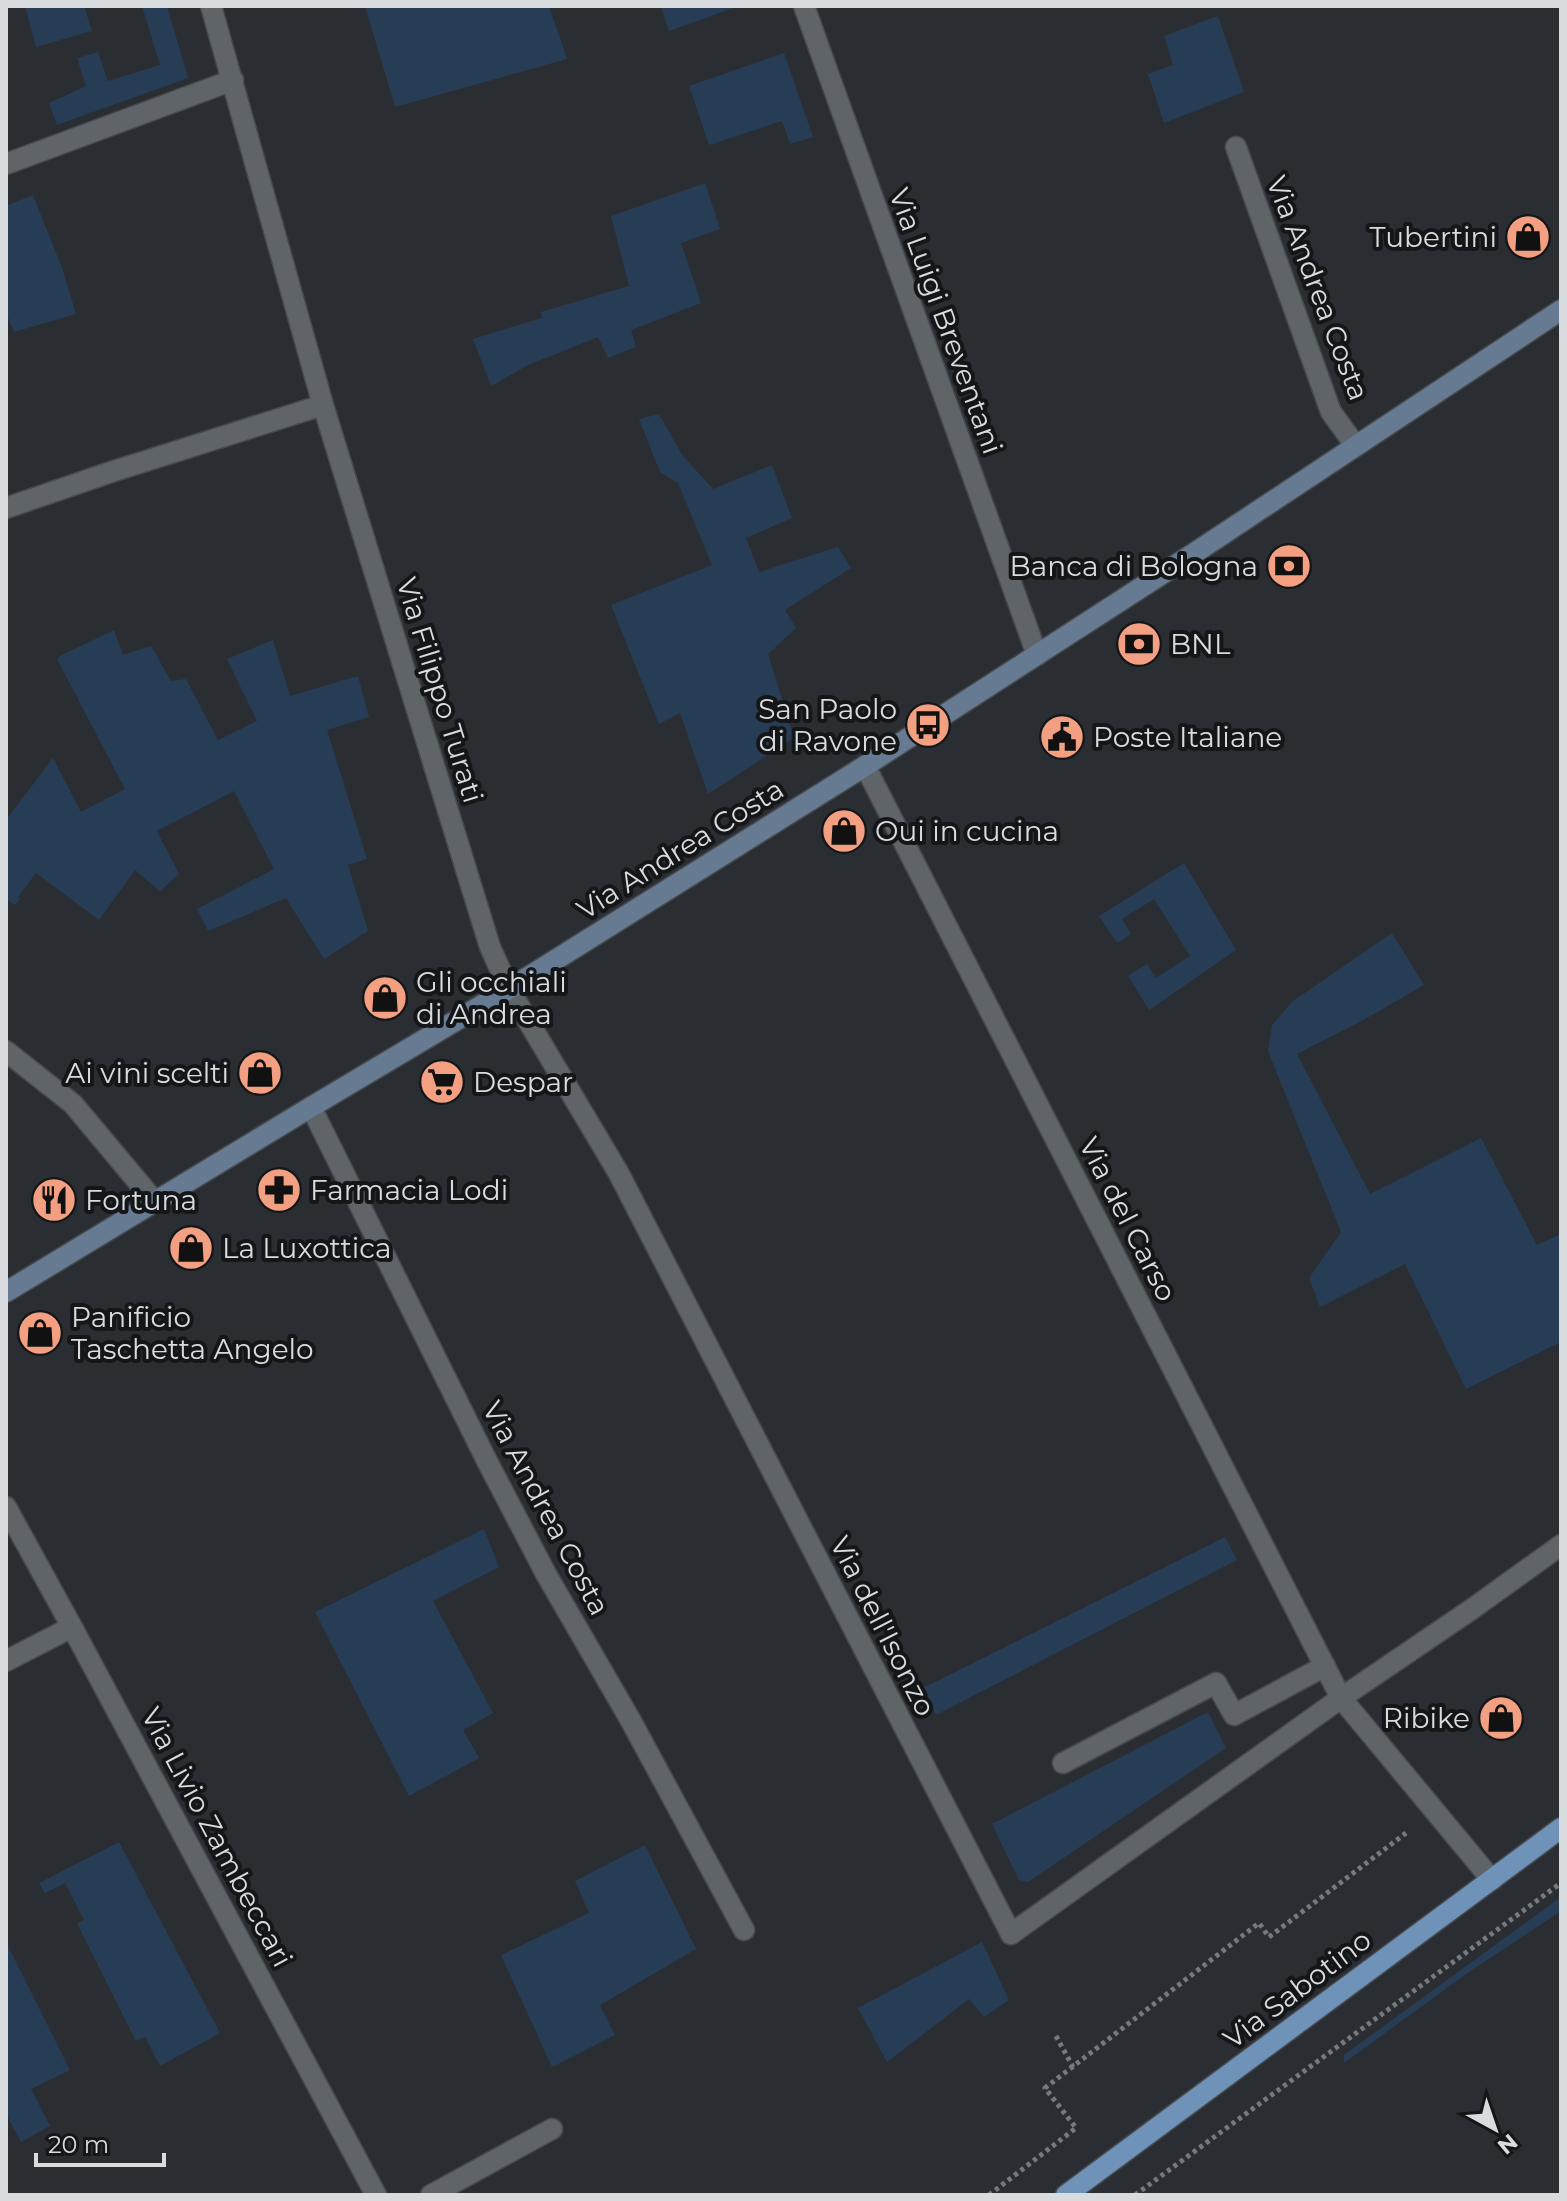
<svg xmlns="http://www.w3.org/2000/svg" width="1567" height="2201" viewBox="0 0 1567 2201" font-family="Montserrat,sans-serif">
  <style>
    .green { fill: #273d56 }
    .lines { fill: none; stroke-linecap: round; stroke-linejoin: round }
    .service-casing { stroke: #46494d; stroke-width: 23 }
    .minor-casing { stroke: #46494d; stroke-width: 23 }
    .secondary-casing { stroke: #46494d; stroke-width: 23 }
    .primary-casing { stroke: #46494d; stroke-width: 23 }
    .path { stroke: #767a7e; stroke-width: 5; stroke-dasharray: 4 4; stroke-linecap: butt }
    .service { stroke: #5f6469; stroke-width: 20 }
    .minor { stroke: #5f6469; stroke-width: 20 }
    .secondary { stroke: #667b91; stroke-width: 20 }
    .primary { stroke: #6e92b8; stroke-width: 20 }
    .labels { text-anchor: middle; dominant-baseline: central; stroke-width: 8; stroke-linejoin: round; paint-order: stroke }
    .poi-label { font-size: 28px; fill: #d9dcdf; stroke: #141618; text-anchor: start }
    .street-label { font-size: 28px; fill: #d9dcdf; stroke: #141618 }
  </style>
  <rect width="100%" height="100%" fill="#2a2e33"/>
  <!-- green -->
  <path class="green" d="M25 6H84L92 31 36 47Z
    M142 6H167L188 78 57 125 49 103 86 86 77 58 98 52 108 81 160 65Z
    M365 6H549L567 59 395 107Z
    M661 6H739L669 31Z
    M1218 16 1244 92 1164 123 1148 74 1173 65 1164 36Z
    M784 53 813 137 790 144 782 121 709 145 689 86Z
    M705 183 720 229 681 243 701 303 631 330 636 347 608 358 598 337 528 365 491 386 473 339 542 318 541 312 629 286 611 216Z
    M33 195 62 268 76 314 14 332 6 313V206Z
    M659 414 682 455 713 489 772 465 792 518 746 538 759 572 838 547 851 568 785 610 796 628 768 654 794 738 708 794 680 713 659 724 611 605 712 565 678 483 660 472 639 419Z
    M114 630 123 655 151 646 171 681 186 679 218 740 257 721 227 659 273 640 290 696 358 676 369 717 327 730 367 859 348 865 368 931 324 959 286 898 208 931 197 909 274 869 234 791 157 831 179 874 160 891 135 870 99 920 36 873 18 897 20 899 15 905 6 899V820L53 758 81 812 125 789 58 661V657Z
    M1184 863 1236 950 1149 1010 1128 976 1147 964 1156 978 1190 956 1154 899 1122 919 1131 934 1117 943 1099 916Z
    M1392 933 1424 985 1367 1018 1297 1054 1370 1194 1481 1138 1537 1245 1561 1234V1342L1466 1389 1405 1264 1320 1307 1309 1278 1341 1232 1268 1051 1272 1025 1293 1001Z
    M484 1529 499 1567 433 1601 493 1713 463 1730 479 1758 409 1796 315 1612Z
    M1225 1537 1237 1560 936 1715 923 1688Z
    M1208 1712 1226 1748 1028 1882 1019 1880 992 1824Z
    M119 1842 220 2033 160 2066 145 2037 136 2041 77 1923 84 1920 65 1883 45 1893 39 1883Z
    M645 1845 696 1949 600 2005 615 2035 552 2067 501 1955 589 1913 575 1881Z
    M1561 1897V1911L1466 1974 1344 2063V2055Z
    M6 1942 70 2070 31 2089 50 2126 21 2142 6 2114Z
    M982 1942 1009 2000 984 2017 969 1999 887 2062 858 2008Z"/>
  <g class="lines">
    <!-- service casing -->
    <g class="service-casing">
      <path id="service" d="M1236 147 1331 412 1355 445
        M6 164 233 80
        M6 508 114 471 323 405
        M311 1107 487 1461 546 1574 631 1721 744 1930
        M1063 1763 1216 1683 1234 1715 1325 1666
        M1011 1934 1341 1698 1472 1609 1561 1545"/>
    </g>
    <!-- minor casing -->
    <g class="minor-casing">
      <path id="minor" d="M211 6 323 405 490 947 509 989 618 1172 1011 1934
        M804 6 1037 655
        M865 766 1341 1698 1492 1880
        M6 1051 73 1104 155 1202
        M6 1507 72 1627 376 2195
        M6 1661 72 1627
        M431 2195 552 2129"/>
    </g>
    <!-- secondary casing -->
    <g class="secondary-casing">
      <path id="secondary" d="M6 1292 311 1107 509 989 865 766 1196 552 1561 310"/>
    </g>
    <!-- primary casing -->
    <g class="primary-casing">
      <path id="primary" d="M1066 2195 1561 1828"/>
    </g>
    <!-- path -->
    <path class="path" d="M1056 2036 1073 2067
      M989 2195 1076 2128 1045 2088 1259 1923 1269 1937 1406 1833
      M1135 2195 1561 1883"/>
    <!-- service -->
    <use href="#service" class="service"/>
    <!-- minor -->
    <use href="#minor" class="minor"/>
    <!-- secondary -->
    <use href="#secondary" class="secondary"/>
    <!-- primary -->
    <use href="#primary" class="primary"/>
  </g>
  <!-- icons -->
  <defs>
    <g id="shop-disc" transform="scale(2.3)"><circle r="9.5" fill="#f2a081" stroke="#141618"/><path d="M-5-2.5h2.3a2.7 3.5 0 0 1 5.4 0H5L5.5 6h-11ZM-1.5-2.5h3a1.5 2.3 0 0 0-3 0Z" fill="#111"/></g>
    <g id="bank-disc" transform="scale(2.3)"><circle r="9.5" fill="#f2a081" stroke="#141618"/><path d="M-6-4H6V4H-6ZM0-2.3a2.3 2.3 0 1 0 0 4.6a2.3 2.3 0 1 0 0-4.6Z" fill="#111"/></g>
    <g id="bus-disc" transform="scale(2.3)"><circle r="9.5" fill="#f2a081" stroke="#141618"/><path d="M-5-6H5V4H4V6H2V4H-2V6H-4V4H-5ZM-3.5-4V0h7V-4ZM-3.5 1.2v1.5H-2V1.2ZM2 1.2v1.5H3.5V1.2Z" fill="#111"/></g>
    <g id="civic-disc" transform="scale(2.3)"><circle r="9.5" fill="#f2a081" stroke="#141618"/><path d="M-.6-6.5H3V-4.5H.6V-3L4-1V1h2V6H-6V1h2V-1L-.6-3ZM-1.2 2.5V6h2.4V2.5Z" fill="#111"/></g>
    <g id="supermarket-disc" transform="scale(2.3)"><circle r="9.5" fill="#f2a081" stroke="#141618"/><path d="M-6-5.5h2.5l.6 2H6L4.5 2H-2.5L-4.4-4H-6ZM-1.5 3.2a1.3 1.3 0 1 0 .1 0ZM3 3.2a1.3 1.3 0 1 0 .1 0Z" fill="#111"/></g>
    <g id="pharmacy-disc" transform="scale(2.3)"><circle r="9.5" fill="#f2a081" stroke="#141618"/><path d="M-2-6h4v4h4v4h-4v4h-4v-4h-4v-4h4Z" fill="#111"/></g>
    <g id="restaurant-disc" transform="scale(2.3)"><circle r="9.5" fill="#f2a081" stroke="#141618"/><path d="M-5-6h1v4h1v-4h1v4h1v-4h1v5L-1.5 .5V6h-2V.5L-5-1ZM5-6V6H3V1.5H1.5Q1.5-4 5-6Z" fill="#111"/></g>
  </defs>
  <g fill-rule="evenodd">
    <use href="#shop-disc" x="1528" y="237"/>
    <use href="#bank-disc" x="1289" y="566"/>
    <use href="#bank-disc" x="1139" y="644"/>
    <use href="#bus-disc" x="928" y="725"/>
    <use href="#civic-disc" x="1062" y="737"/>
    <use href="#shop-disc" x="844" y="831"/>
    <use href="#shop-disc" x="385" y="998"/>
    <use href="#shop-disc" x="260" y="1073"/>
    <use href="#supermarket-disc" x="442" y="1082"/>
    <use href="#pharmacy-disc" x="279" y="1190"/>
    <use href="#restaurant-disc" x="54" y="1200"/>
    <use href="#shop-disc" x="191" y="1248"/>
    <use href="#shop-disc" x="40" y="1333"/>
    <use href="#shop-disc" x="1501" y="1718"/>
  </g>
  <g class="labels">
    <!-- poi labels -->
    <g class="poi-label">
      <text x="1497" y="237" text-anchor="end">Tubertini</text>
      <text x="1258" y="566" text-anchor="end">Banca di Bologna</text>
      <text x="1170" y="644">BNL</text>
      <text x="897" y="709" text-anchor="end">San Paolo<tspan x="897" dy="32">di Ravone</tspan></text>
      <text x="1093" y="737">Poste Italiane</text>
      <text x="875" y="831">Oui in cucina</text>
      <text x="416" y="982">Gli occhiali<tspan x="416" dy="32">di Andrea</tspan></text>
      <text x="229" y="1073" text-anchor="end">Ai vini scelti</text>
      <text x="473" y="1082">Despar</text>
      <text x="310" y="1190">Farmacia Lodi</text>
      <text x="85" y="1200">Fortuna</text>
      <text x="222" y="1248">La Luxottica</text>
      <text x="71" y="1317">Panificio<tspan x="71" dy="32">Taschetta Angelo</tspan></text>
      <text x="1470" y="1718" text-anchor="end">Ribike</text>
    </g>
    <!-- street labels -->
    <g class="street-label">
      <text transform="translate(1318 288) rotate(69)">Via Andrea Costa</text>
      <text transform="translate(946 321) rotate(70)">Via Luigi Breventani</text>
      <text transform="translate(440 690) rotate(73)">Via Filippo Turati</text>
      <text transform="translate(680 849) rotate(-32)">Via Andrea Costa</text>
      <text transform="translate(1128 1219) rotate(63)">Via del Carso</text>
      <text transform="translate(546 1508) rotate(62)">Via Andrea Costa</text>
      <text transform="translate(883 1626) rotate(63)">Via dell'Isonzo</text>
      <text transform="translate(217 1837) rotate(62)">Via Livio Zambeccari</text>
      <text transform="translate(1297 1989) rotate(-37)">Via Sabotino</text>
    </g>
  </g>
  <!-- border -->
  <rect width="1567" height="2201" fill="none" stroke="#d9dcdf" stroke-width="16"/>
  <!-- north arrow -->
  <g transform="translate(1495 2129) rotate(140)" stroke="#141618" stroke-width="6" paint-order="stroke">
  <path d="M0-6L14 30L0 20L-14 30Z" fill="#d9dcdf"/>
  <text y="-12" font-size="22" font-weight="bold" text-anchor="middle" fill="#d9dcdf">N</text>
  </g>
  <!-- scale -->
  <path d="M36 2153v12h128v-12" fill="none" stroke="#d9dcdf" stroke-width="4"/>
  <text x="48" y="2153" font-size="24" fill="#d9dcdf" stroke="#141618" stroke-width="6" paint-order="stroke">20 m</text>
</svg>
